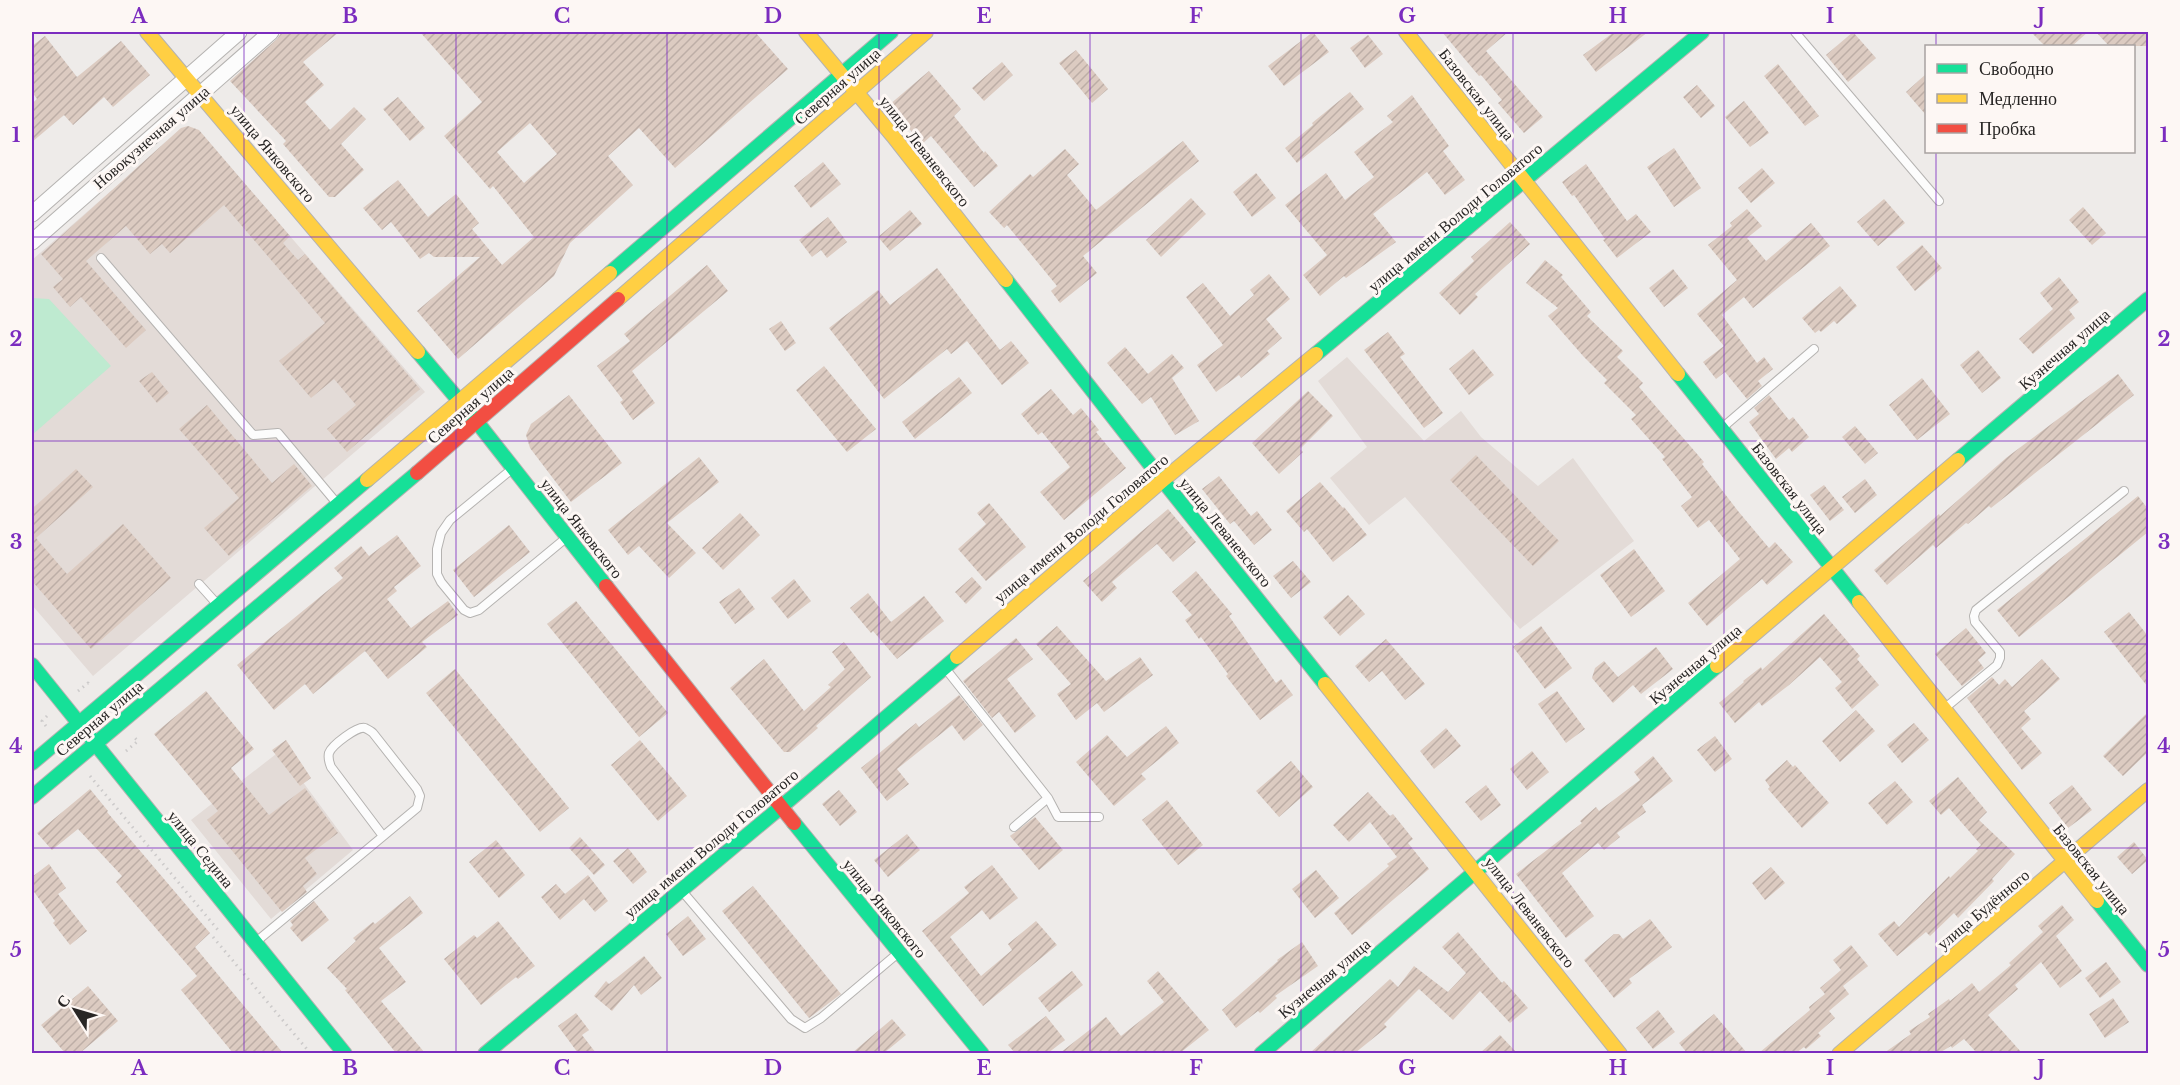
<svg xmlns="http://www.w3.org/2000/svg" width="2180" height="1085" viewBox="0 0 2180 1085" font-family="'Libre Baskerville',serif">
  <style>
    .built { fill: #e3dbd7 }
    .pitch { fill: #beead0 }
    .building { fill: url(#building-hatch); fill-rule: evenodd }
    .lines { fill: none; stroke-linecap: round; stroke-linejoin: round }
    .lane-casing { stroke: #b5b3b1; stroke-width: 10 }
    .street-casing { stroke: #b5b3b1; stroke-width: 17 }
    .fast-casing { stroke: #b5b3b1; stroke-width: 16 }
    .slow-casing { stroke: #b5b3b1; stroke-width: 16 }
    .jam-casing { stroke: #b5b3b1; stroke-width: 16 }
    .path { stroke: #cccaca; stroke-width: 3; stroke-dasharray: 1.5 4.5; stroke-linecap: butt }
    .lane { stroke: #fcfcfc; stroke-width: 8 }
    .street { stroke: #fcfcfc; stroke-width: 15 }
    .fast { stroke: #16e098; stroke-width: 14 }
    .slow { stroke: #ffcf43; stroke-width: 14 }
    .jam { stroke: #f24e42; stroke-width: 14 }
    .grid { fill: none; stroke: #7b2cbf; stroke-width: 1.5; stroke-opacity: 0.55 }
    .labels { text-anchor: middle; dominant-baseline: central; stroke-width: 6; stroke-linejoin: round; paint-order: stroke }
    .street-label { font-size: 16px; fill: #282625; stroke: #fdf7f4 }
    .neatline { fill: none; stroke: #7b2cbf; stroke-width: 2 }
    .grid-label { font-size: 20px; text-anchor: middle; font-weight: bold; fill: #7b2cbf }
  </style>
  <defs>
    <pattern id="building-hatch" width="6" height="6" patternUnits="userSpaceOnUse" patternTransform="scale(1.5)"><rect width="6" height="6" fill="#dccbc1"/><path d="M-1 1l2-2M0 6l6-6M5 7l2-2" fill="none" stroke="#bdaea6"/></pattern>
  </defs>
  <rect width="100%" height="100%" fill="#eeebe9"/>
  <!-- built -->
  <path class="built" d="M231 168 425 392 93 676 32 605V260L112 190 152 235Z
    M1347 357 1424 441 1461 411 1481 437 1538 486 1573 458 1634 541 1520 629 1405 497 1369 525 1330 478 1367 447 1318 381Z
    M280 751 353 850 271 919 191 820Z"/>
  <!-- pitch -->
  <path class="pitch" d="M32 298 49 299 111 366 32 435Z"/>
  <!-- building -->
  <path class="building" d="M282 32H339L303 62 324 85 305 102 330 130 354 107 366 119 341 144 364 170 335 197H329L283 144 286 141 230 81 277 39Z
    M420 32H755L788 69 675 168 639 128 608 156 633 185 570 243 554 276 458 359 417 311 480 257H434L429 253 420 259 391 222 382 230 363 208 398 180 428 217 456 194 479 223 472 229 502 265 534 237 493 186 490 189 444 136 482 102ZM530 123 557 154 524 183 497 152Z
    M1313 32 1329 52 1284 86 1268 66Z
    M1442 32H1508L1486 51 1543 117 1524 133 1498 103 1502 100 1481 75 1479 76Z
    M1614 32H1648L1596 72 1583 55Z
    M1853 32 1876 58 1848 82 1826 55Z
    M2031 32H2088L2072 46H2045Z
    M2096 32H2148V46H2109Z
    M1368 35 1383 54 1365 68 1350 48Z
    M45 36 77 77 121 41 150 75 113 107 104 97 73 125 64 115 32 142V104L37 99 32 92V46Z
    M1076 50 1108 89 1092 103 1059 63Z
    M1002 62 1013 75 984 101 972 88Z
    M1778 64 1819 116 1805 126 1764 76Z
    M929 71 961 109 954 116 984 153 985 151 998 166 974 187 931 136 922 144 889 105Z
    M1926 74V115L1906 92Z
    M1697 85 1715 106 1701 118 1683 97Z
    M1350 92 1364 109 1297 163 1285 148 1313 125 1312 123Z
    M1412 95 1449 146 1443 151 1465 180 1445 195 1427 172 1373 214 1396 242 1346 278 1344 276 1320 296 1303 275 1327 255 1285 205 1326 173 1345 200 1374 177 1354 152 1393 122 1387 116Z
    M398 97 425 128 410 141 383 109Z
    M1744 101 1769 133 1750 147 1725 117Z
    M188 126 199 130 290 236 283 243 298 260 305 254 420 389 347 452 327 429 356 405 334 379 311 398 279 361 325 323 224 205 170 253 162 244 150 254 126 226 86 261 146 330 126 348 81 297 70 307 53 287 63 279 41 254 181 128Z
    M1183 141 1199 161 1083 256 1097 273 1060 303 1051 291 1057 286 1007 225 1004 228 989 212 1030 174 1033 177 1065 149 1079 164 1067 175 1096 210Z
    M1674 148 1701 188 1674 207 1647 167Z
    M823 162 841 184 811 208 794 186Z
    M1586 164 1627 221 1636 214 1651 232 1617 258 1603 240 1605 239 1574 195 1572 196 1562 182Z
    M1762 168 1775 183 1751 203 1738 188Z
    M1256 173 1276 198 1252 217 1233 192Z
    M1191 198 1206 214 1161 257 1146 240Z
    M1884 199 1905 223 1878 246 1857 222Z
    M2083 207 2106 233 2092 245 2069 220Z
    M1747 209 1762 226 1747 238 1766 261 1811 223 1830 246 1753 308 1744 297 1722 315 1757 363 1764 357 1773 369 1758 381 1762 386 1747 399 1725 372 1716 379 1703 362 1724 346 1697 314 1737 280 1708 245 1732 226 1730 223Z
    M910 210 922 224 890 251 878 237Z
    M828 217 847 242 827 258 821 250 812 257 799 240Z
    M1510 222 1530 244 1475 294 1478 297 1460 315 1439 293 1474 261 1471 257Z
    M1922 245 1942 268 1915 291 1896 267Z
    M1545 260 1563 275 1561 277 1591 312 1587 316 1623 351 1617 357 1643 383 1639 387 1704 462 1702 464 1738 511 1769 548 1775 542 1793 562 1767 585 1762 579 1707 626 1688 603 1740 559 1709 520 1698 528 1681 506 1692 497 1662 459 1665 457 1631 419 1636 415 1604 383 1607 380 1584 357 1548 316 1558 308 1526 283Z
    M707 265 728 291 632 371 655 403 633 420 620 402 623 400 597 366 630 341 624 334Z
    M937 268 1000 350 1011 341 1029 363 1002 385 967 341 951 354 947 349 884 399 829 328 878 290 890 305Z
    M1673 269 1688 288 1664 307 1649 288Z
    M1269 274 1290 299 1266 319 1282 338 1267 351 1270 354 1241 378 1239 375 1216 392 1197 365 1223 345 1186 297 1203 283 1230 316 1254 295 1250 290Z
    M2059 277 2079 302 2069 310 2075 318 2033 354 2019 339 2053 309 2040 293Z
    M1840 286 1857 306 1837 324 1834 321 1821 332 1819 330 1815 333 1802 318Z
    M781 321 796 343 785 351 769 329Z
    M1388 332 1405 354 1400 357 1443 413 1424 428 1364 350Z
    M1125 347 1148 374 1172 354 1184 368 1172 378 1199 421 1175 435 1151 397 1142 404 1107 363Z
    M1473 349 1494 375 1469 395 1449 369Z
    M1978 350 2001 378 1982 393 1960 365Z
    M824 366 876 429 847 452 796 390Z
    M152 372 169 393 157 403 139 381Z
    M2118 374 2134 395 1991 508 1989 506 1968 524 1966 523 1936 548 1933 545 1887 585 1874 570 1939 514 1940 516 2006 458Z
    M959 377 972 393 915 439 902 422Z
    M1922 378 1950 414 1917 440 1889 405Z
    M1051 389 1073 415 1081 408 1099 430 1096 432 1126 468 1064 520 1040 492 1070 467 1042 432 1038 435 1021 414Z
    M1308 391 1333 416 1300 449 1303 452 1279 474 1252 443Z
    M569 395 622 463 571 502 530 448 526 435 531 424Z
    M1769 395 1789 420 1793 417 1809 437 1792 452 1789 448 1776 459 1749 422 1759 414 1754 408Z
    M207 405 272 483 294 464 312 486 229 556 204 528 239 498 179 429Z
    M1855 426 1878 453 1865 464 1842 437Z
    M1476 455 1559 541 1533 566 1450 480Z
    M699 457 719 482 667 523 696 553 669 578 639 546 628 555 608 530Z
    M76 469 93 487 36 538 67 574 123 524 171 578 91 649 32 581V509Z
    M1219 476 1251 516 1257 511 1272 530 1254 545 1234 521 1230 524 1202 489Z
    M1865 479 1877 495 1855 513 1842 497Z
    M1320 482 1343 508 1344 507 1367 535 1333 562 1307 529 1304 532 1286 511Z
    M1824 485 1844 510 1830 521 1810 495Z
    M2138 496 2148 509V532L2019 637 1997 610Z
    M989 503 1026 547 986 581 958 549 986 524 977 513Z
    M1168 509 1196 542 1173 562 1157 544 1112 582 1117 588 1102 602 1083 581Z
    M740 513 760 535 723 570 702 548Z
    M509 525 530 552 474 597 453 570Z
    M397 535 421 566 394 587 397 591 387 599 411 628 448 601 458 615 422 642 427 647 388 679 365 651 313 694 305 684 274 710 237 665 343 578 334 568 361 546 369 556Z
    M1634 549 1665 591 1631 617 1600 575Z
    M1293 561 1311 582 1291 598 1273 576Z
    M1196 571 1232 614 1229 616 1276 683 1281 679 1293 695 1260 720 1226 676 1228 674 1201 637 1199 639 1185 620 1192 615 1172 592Z
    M972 577 982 588 966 604 955 592Z
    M794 579 811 601 788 619 771 598Z
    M739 588 755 609 735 624 719 602Z
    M868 593 891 622 924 596 944 621 897 659 873 631 871 633 850 608Z
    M1348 595 1365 614 1340 636 1323 617Z
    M576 601 668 713 639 737 547 624Z
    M2129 612 2148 636V687L2104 632Z
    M1824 614 1860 656 1857 659 1879 685 1852 709 1835 688 1842 682 1820 657 1789 685 1762 706 1759 702 1735 723 1719 703 1744 682 1743 681 1761 667 1762 670Z
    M1057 626 1106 681 1140 657 1153 675 1104 712 1097 703 1076 720 1057 694 1071 684 1036 644Z
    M1541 626 1572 668 1545 689 1513 647Z
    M1966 628 1986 653 1978 660 1984 668 1962 686 1935 654Z
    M1016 638 1033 659 1007 679 1036 716 1015 733 999 712 992 718 963 681Z
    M1386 639 1425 684 1405 700 1382 671 1369 682 1355 666Z
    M844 642 871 677 816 726 818 728 790 752H784L730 688 764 659 804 711 831 687 828 685 845 669 832 652Z
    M1656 647 1673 669 1641 694 1633 685 1613 703 1592 678 1595 668 1604 661 1618 677Z
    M2042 659 2060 679 2024 711 2031 719 2021 728 2042 753 2022 770 1967 698 1992 677 1999 685 2005 679 2012 687Z
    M455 669 569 808 540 832 426 693Z
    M206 691 254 749 231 768 269 815 305 788 338 833 305 858 317 874 303 886 307 892 282 912 207 820 218 811 154 734Z
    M1557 691 1585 729 1566 743 1538 704Z
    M959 695 983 725 964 741 952 725 897 769 909 784 887 801 861 768 916 723 919 727Z
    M1856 710 1875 731 1840 762 1822 741Z
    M2148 712V752L2123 776 2103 756Z
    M1914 723 1929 740 1902 763 1887 745Z
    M1166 726 1179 743 1141 774 1146 779 1114 806 1076 762 1107 735 1127 757Z
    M1446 728 1461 746 1434 769 1420 751Z
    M1715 736 1732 759 1715 772 1697 750Z
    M286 740 311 778 300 786 272 750Z
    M640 740 687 796 658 821 611 765Z
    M1532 751 1549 772 1527 790 1510 769Z
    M1653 756 1673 781 1642 805 1646 812 1617 833 1620 837 1604 850 1598 843 1562 873 1594 916 1566 938 1516 874 1582 823 1580 821 1596 807 1599 811 1640 780 1634 772Z
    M1787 760 1793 767 1795 765 1829 803 1802 828 1768 789 1770 787 1765 780Z
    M1291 761 1313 787 1279 817 1256 791Z
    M1958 777 1987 812 1979 820 2015 854 1992 879 1994 881 1958 918 1954 913 1930 936 1926 932 1897 956 1878 934 1894 921 1899 927 1949 876 1950 878 1978 851 1976 849 1981 845 1949 808 1941 815 1929 801Z
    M1895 781 1913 802 1887 825 1868 803Z
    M1486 785 1501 805 1481 821 1465 802Z
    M2072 785 2092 810 2068 828 2049 803Z
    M90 789 108 811 107 812 210 933 195 947 283 1053H233L181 990 197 976 116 882 122 876 78 829 52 850 37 833Z
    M839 790 857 812 840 826 822 804Z
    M1368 792 1390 816 1393 814 1413 839 1408 843 1429 869 1352 935 1334 913 1389 866 1387 864 1397 857 1370 822 1349 842 1333 825Z
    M1167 800 1203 845 1178 865 1142 820Z
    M1035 817 1063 850 1039 870 1010 836Z
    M907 834 920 850 888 877 874 860Z
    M580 837 605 865 594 875 569 848Z
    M496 840 525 875 499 898 469 862Z
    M2134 842 2148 860 2132 874 2117 857Z
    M628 848 647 872 633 884 613 861Z
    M49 864 66 888 58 894 87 931 70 945 53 923 55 921 32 889V877Z
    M992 865 1018 898 990 920 982 910 950 937 981 976 1012 950 1008 944 1036 921 1057 945 983 1006 922 931 969 893 964 887Z
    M1771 867 1785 883 1765 900 1752 883Z
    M1316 870 1339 898 1315 918 1292 889Z
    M588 875 608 901 595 912 584 899 560 920 541 897 556 884 565 894Z
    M753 886 841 994 809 1018 722 911Z
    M410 896 423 913 379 948 406 982 381 1001 425 1053H396L345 990 347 989 327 968 356 941 353 938 373 922 375 924Z
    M314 901 329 920 302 942 290 928 293 925 290 921Z
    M2062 905 2074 920 2056 936 2082 971 2060 988 2041 962 2015 985 2018 989 1988 1015 2022 1053H1977L1964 1039 1952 1048 1951 1046 1939 1053H1884L1911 1034 1909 1031 1930 1017 1928 1014 1949 999 1950 1001 1972 983 1979 992 2011 965 2009 963 2043 932 2038 926Z
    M688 916 706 939 683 956 666 934Z
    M1650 919 1672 947 1629 979 1632 983 1614 998 1584 960 1614 934H1619L1623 939Z
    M498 921 535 966 518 979 516 977 481 1005 444 959 474 935 477 938Z
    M1458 932 1502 983 1504 981 1528 1008 1510 1023 1480 991 1453 1020 1419 989 1384 1024 1387 1027 1355 1053H1310L1390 979 1398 987 1414 966 1448 992 1466 973 1442 947Z
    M1302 942 1318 966 1275 996 1277 998 1260 1013 1258 1011 1236 1028 1222 1010 1278 961 1277 960Z
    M1851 945 1868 966 1843 986 1849 994 1829 1011 1835 1018 1818 1033 1821 1036 1806 1049 1804 1047 1796 1053H1759L1810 1010 1809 1007 1825 994 1820 988 1841 970 1833 960Z
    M644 956 662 978 641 995 634 985 612 1011 594 996 606 981 609 984Z
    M2106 962 2121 982 2100 998 2085 978Z
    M1072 971 1083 985 1049 1012 1038 998Z
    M1158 971 1209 1030 1180 1053H1060L1106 1017 1121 1036 1164 1002 1147 981Z
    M88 986 118 1021 80 1053H65L41 1025Z
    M2113 998 2129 1022 2105 1038 2089 1014Z
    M1658 1010 1675 1032 1653 1049 1636 1028Z
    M576 1013 589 1030 582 1035 596 1053H578L558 1026Z
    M1714 1014 1747 1053H1687L1679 1043Z
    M1046 1016 1065 1040 1048 1053H1015L1008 1045Z
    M892 1019 906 1035 884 1053H852Z
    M1500 1035 1517 1053H1480Z"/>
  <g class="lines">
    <!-- lane casing -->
    <g class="lane-casing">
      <path id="lane" d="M1795 32 1939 201
        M101 258 253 435 278 433 335 501
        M1722 428 1814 349
        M512 469 450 520 441 533 437 549V574L441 582 464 610 470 613 479 610 566 538
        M199 584 217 604
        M945 668 1048 798 1014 827
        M1945 708 1997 665 2000 658V652L1975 622 1974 616 1976 610 2124 491
        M1048 798 1058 817H1099
        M682 891 791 1019 805 1028 821 1018 897 954
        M257 941 417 808 420 796 417 789 373 733C371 731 367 729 365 728 357 726 332 745 329 753 328 757 329 762 331 767L383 836"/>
    </g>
    <!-- street casing -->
    <g class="street-casing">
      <path id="street" d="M32 214 239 32
        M32 242 271 32"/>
    </g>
    <!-- fast casing -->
    <g class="fast-casing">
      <path id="fast" d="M610 273 891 32
        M1006 280 1145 458 1325 684
        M418 352 477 422 606 586
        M1316 354 1702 32
        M1678 374 1859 602
        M1958 460 2148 299
        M32 665 345 1054
        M32 763 367 480
        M32 797 417 473
        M794 823 982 1054
        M2097 901 2148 965
        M485 1054 781 807 957 657
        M1261 1054 1717 666"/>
    </g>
    <!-- slow casing -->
    <g class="slow-casing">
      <path id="slow" d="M147 32 418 352
        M806 32 893 136 1006 280
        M1406 32 1678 374
        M618 299 926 32
        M367 480 610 273
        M1859 602 2097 901
        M957 657 1163 480 1316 354
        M1717 666 1958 460
        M1325 684 1620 1054
        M1839 1054 2148 790"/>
    </g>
    <!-- jam casing -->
    <g class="jam-casing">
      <path id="jam" d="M417 473 618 299
        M606 586 794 823"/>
    </g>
    <!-- path -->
    <path class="path" d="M78 691 88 683 91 687
      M46 726 42 721 48 715
      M126 751 138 741 134 737
      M90 776 218 930
      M213 937 311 1054"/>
    <!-- lane -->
    <use href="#lane" class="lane"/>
    <!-- street -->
    <use href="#street" class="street"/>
    <!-- fast -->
    <use href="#fast" class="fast"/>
    <!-- slow -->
    <use href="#slow" class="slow"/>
    <!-- jam -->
    <use href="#jam" class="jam"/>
  </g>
  <!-- grid -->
  <path class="grid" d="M244 32V1054M456 32V1054M667 32V1054M879 32V1054M1090 32V1054M1301 32V1054M1513 32V1054M1724 32V1054M1936 32V46M1936 152V1054M32 237H2148M32 441H2148M32 644H2148M32 848H2148"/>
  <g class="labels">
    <!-- street labels -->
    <g class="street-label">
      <text transform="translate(837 86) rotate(-41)">Северная улица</text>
      <text transform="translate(1477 94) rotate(52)">Базовская улица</text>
      <text transform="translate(151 137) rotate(-41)">Новокузнечная улица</text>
      <text transform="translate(925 151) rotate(52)">улица Леваневского</text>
      <text transform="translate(273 153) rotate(50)">улица Янковского</text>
      <text transform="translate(1455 217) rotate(-40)">улица имени Володи Головатого</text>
      <text transform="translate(2064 349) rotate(-41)">Кузнечная улица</text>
      <text transform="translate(470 405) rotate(-41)">Северная улица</text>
      <text transform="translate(1790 488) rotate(52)">Базовская улица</text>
      <text transform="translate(582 528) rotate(52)">улица Янковского</text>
      <text transform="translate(1081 528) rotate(-40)">улица имени Володи Головатого</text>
      <text transform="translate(1226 532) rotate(51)">улица Леваневского</text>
      <text transform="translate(1695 664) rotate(-40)">Кузнечная улица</text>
      <text transform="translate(99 718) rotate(-40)">Северная улица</text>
      <text transform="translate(711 843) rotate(-40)">улица имени Володи Головатого</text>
      <text transform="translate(201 849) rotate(51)">улица Седина</text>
      <text transform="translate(2092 869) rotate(51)">Базовская улица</text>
      <text transform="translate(885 908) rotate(51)">улица Янковского</text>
      <text transform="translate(1983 909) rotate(-40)">улица Будённого</text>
      <text transform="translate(1530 912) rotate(52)">улица Леваневского</text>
      <text transform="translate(1324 978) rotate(-40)">Кузнечная улица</text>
    </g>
  </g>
  <!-- border -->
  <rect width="2180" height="1085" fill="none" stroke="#fdf7f4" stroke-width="66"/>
  <!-- legend -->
  <rect x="1925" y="45" width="210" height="108" fill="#fdf7f4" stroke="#a8a3a1" stroke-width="1.5"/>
  <rect x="1937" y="64" width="30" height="9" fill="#16e098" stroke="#a8a3a1" stroke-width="1.5"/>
  <text x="1979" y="75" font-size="18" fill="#282625">Свободно</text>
  <rect x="1937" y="94" width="30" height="9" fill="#ffcf43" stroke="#a8a3a1" stroke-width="1.5"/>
  <text x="1979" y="105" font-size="18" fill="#282625">Медленно</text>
  <rect x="1937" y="124" width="30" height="9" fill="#f24e42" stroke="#a8a3a1" stroke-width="1.5"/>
  <text x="1979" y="135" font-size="18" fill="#282625">Пробка</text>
  <!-- north arrow -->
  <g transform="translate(75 1010) rotate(307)" stroke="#fdf7f4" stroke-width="4.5" paint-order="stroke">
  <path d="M0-4.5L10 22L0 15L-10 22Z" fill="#282625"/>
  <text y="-9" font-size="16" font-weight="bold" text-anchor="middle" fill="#282625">С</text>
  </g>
  <rect x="33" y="33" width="2114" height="1019" class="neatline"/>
  <g class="grid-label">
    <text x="139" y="23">A</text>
    <text x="350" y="23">B</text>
    <text x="562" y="23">C</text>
    <text x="773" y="23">D</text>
    <text x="984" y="23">E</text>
    <text x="1196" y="23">F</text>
    <text x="1407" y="23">G</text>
    <text x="1618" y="23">H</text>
    <text x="1830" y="23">I</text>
    <text x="2041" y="23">J</text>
    <text x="16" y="142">1</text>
    <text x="2164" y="142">1</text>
    <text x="16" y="346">2</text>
    <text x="2164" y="346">2</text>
    <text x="16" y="549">3</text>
    <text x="2164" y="549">3</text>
    <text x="16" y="753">4</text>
    <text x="2164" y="753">4</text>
    <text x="16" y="957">5</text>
    <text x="2164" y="957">5</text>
    <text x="139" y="1075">A</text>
    <text x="350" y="1075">B</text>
    <text x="562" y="1075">C</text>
    <text x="773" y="1075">D</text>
    <text x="984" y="1075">E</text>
    <text x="1196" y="1075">F</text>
    <text x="1407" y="1075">G</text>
    <text x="1618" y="1075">H</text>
    <text x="1830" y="1075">I</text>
    <text x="2041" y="1075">J</text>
  </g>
</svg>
